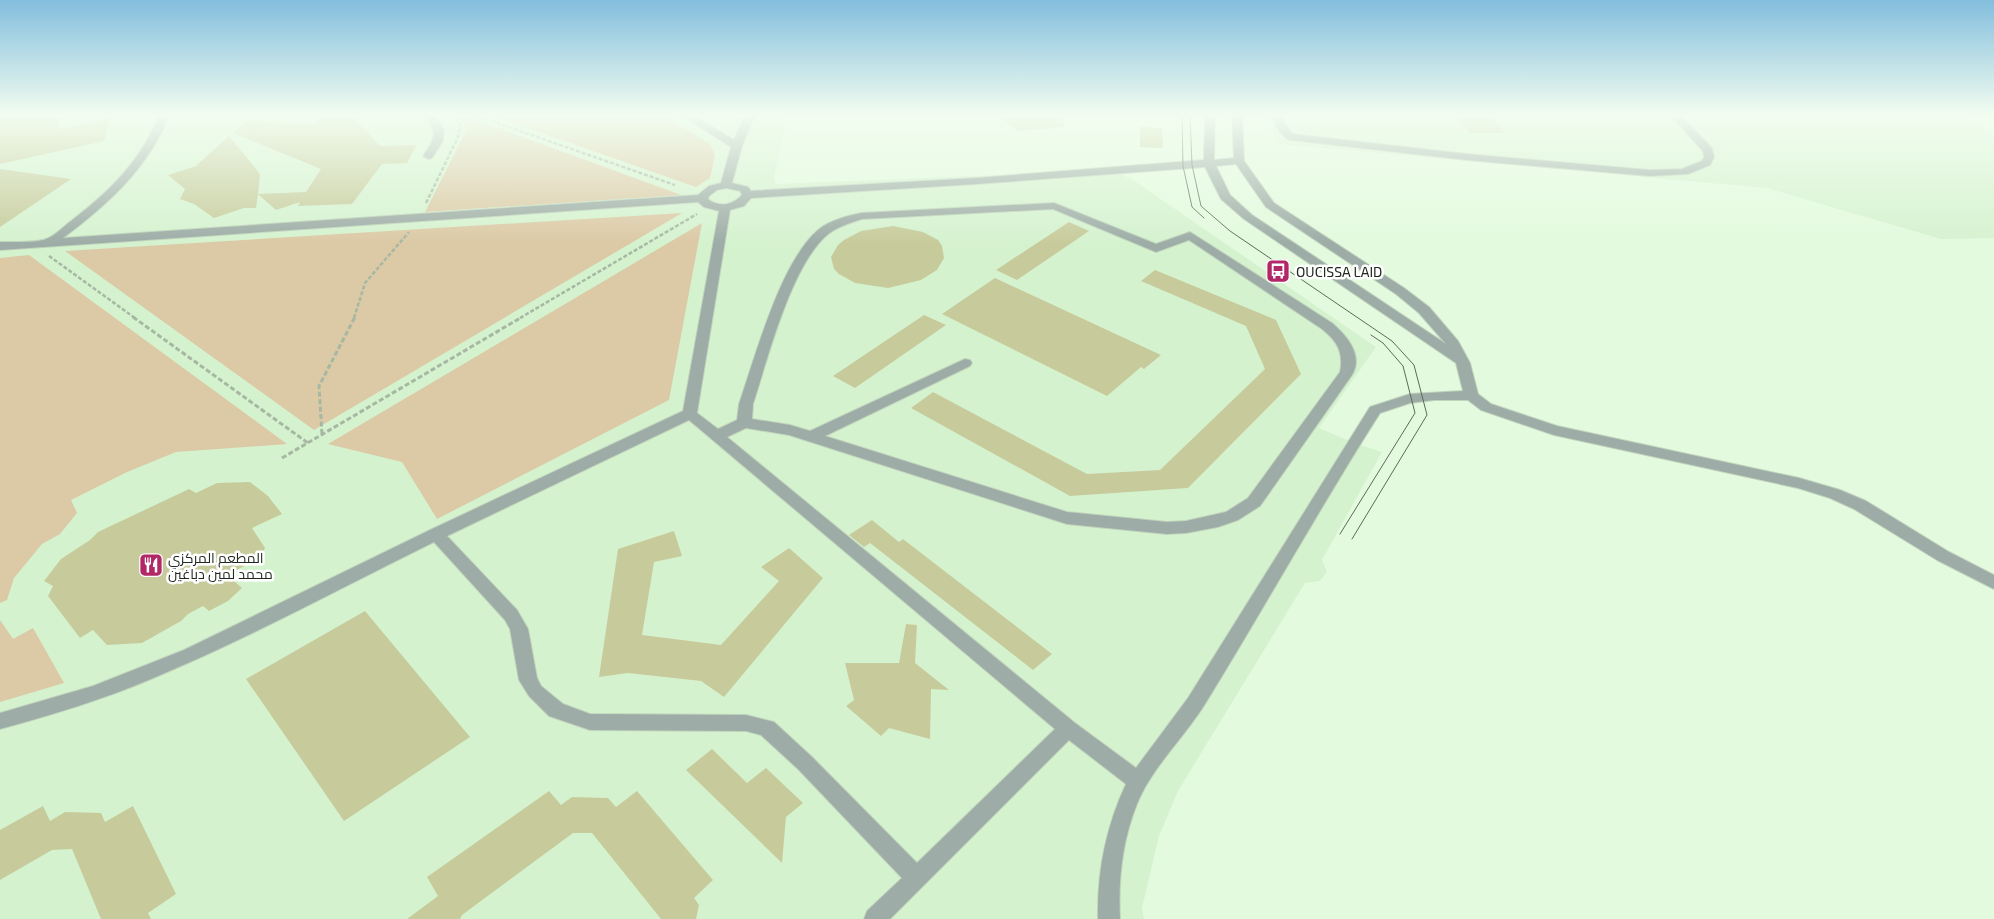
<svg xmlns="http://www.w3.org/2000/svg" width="1994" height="919" viewBox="0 0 1994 919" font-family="'Exo 2',Cairo,sans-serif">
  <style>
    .built { fill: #d5f2cf }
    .green { fill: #dcc9a5 }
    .building { fill: #c7cb9b }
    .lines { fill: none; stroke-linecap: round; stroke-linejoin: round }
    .minor-casing { stroke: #c0d4bc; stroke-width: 2 }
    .path-far1 { stroke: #a6b8a2; stroke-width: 2.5; stroke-dasharray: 4 2; stroke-linecap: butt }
    .path { stroke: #a6b8a2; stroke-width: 3; stroke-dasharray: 5 2.5; stroke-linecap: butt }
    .minor { fill: #9daca6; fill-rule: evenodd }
    .tram { stroke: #5d6a5a; stroke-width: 1 }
    .labels { text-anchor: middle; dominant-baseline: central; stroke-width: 5; stroke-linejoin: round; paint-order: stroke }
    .poi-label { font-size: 14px; fill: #21291f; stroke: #fff; text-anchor: start }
  </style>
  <rect width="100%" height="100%" fill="#e3fade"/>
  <!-- built -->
  <path class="built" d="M0 115H787L774 178 776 184 1121 170 1127 179V176L1376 347 1319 428 1354 443 1382 452 1322 560 1327 572 1320 581 1305 583 1178 791 1159 836 1142 908 1144 919H0Z
    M1267 115H1962L1994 135V238L1941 239 1767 188 1277 144Z"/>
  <!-- green -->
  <path class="green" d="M461 115H463L681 195 425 212 466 131Z
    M490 115H663L710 144 715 155 710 178 696 187Z
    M682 213 314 430 65 251Z
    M702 223 669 400 437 519 402 462 328 444Z
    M29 255 287 444 176 452 127 472 71 500 77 513 60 534 42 544 14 578 7 600 0 603V258Z
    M0 620 13 639 33 628 64 683 0 702Z"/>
  <!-- building -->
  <path class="building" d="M0 115H55L61 129 110 118 104 141 0 164Z
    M324 115H351L380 146 416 145 407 163 382 164 352 204 298 206 300 202 276 210 258 194 256 208H244L214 218 194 204 180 199 185 189 168 175 196 166 229 136 260 174 258 194 306 192 321 169 233 133 247 121 314 124Z
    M997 115H1063L1064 127 1018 131Z
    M1453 115H1492L1505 133H1470Z
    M1140 127 1162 128 1163 148 1140 147Z
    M0 169 71 179 0 227Z
    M1069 222 1089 231 1017 280 996 270Z
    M893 226 923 232 938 240 942 246 944 258 937 270 921 280 888 288 855 283 839 274 834 269 831 257 838 245 844 240 861 231Z
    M1155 270 1276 320 1301 374 1188 488 1070 496 911 408 933 392 1087 474 1160 470 1265 369 1246 326 1141 281Z
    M995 278 1161 355 1144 369 1141 367 1107 396 942 314Z
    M924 315 946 325 855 388 833 376Z
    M250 482 268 496 282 514 252 528 265 548 260 558 227 575 242 588 228 601 209 611 203 606 188 614 181 621 142 643 107 645 93 630 80 638 48 596 53 586 44 581 61 559 90 540 98 532 189 489 196 493 217 483Z
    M872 520 899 542 903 539 1052 654 1033 670 870 543 864 547 849 535Z
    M674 531 682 556 654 562 642 635 721 645 779 581 761 567 789 548 823 578 724 697 701 681 628 673 599 677 618 549Z
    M365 611 470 737 344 821 246 679Z
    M906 624 917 625 915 663 949 690 931 689 930 739 889 728 881 736 846 706 854 700 845 663H899Z
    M712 749 747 783 766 768 803 803 786 817 782 863 686 770Z
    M549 791 561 805 572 797 608 798 616 807 637 791 713 880 694 898 699 905 696 919H661L592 833H573L462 915 460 919H407L438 896 427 877Z
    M43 806 50 821 65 812 101 813 105 822 133 806 176 894 148 913 151 919H101L72 849 52 850 0 880V830Z"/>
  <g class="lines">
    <!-- minor casing -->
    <g class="minor-casing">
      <path id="minor" d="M159 115H169C149 168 107 205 63 238L698 195 709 186 721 183 731 147 681 115H693L734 140 745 115H755L742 146 732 183 748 187 751 191 976 178 1204 160 1205 115H1215L1214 160 1234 158 1232 115H1242L1244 161 1274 203 1404 288 1429 307 1458 341 1470 363 1478 394 1491 404 1557 426 1799 478 1840 490 1866 501 1949 552 1994 575V589L1937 560 1854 509 1830 498 1798 488 1554 435 1481 410 1468 400H1434L1410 403 1380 413C1319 509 1264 608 1205 704 1184 738 1152 767 1137 804 1122 841 1118 880 1120 919H1098C1097 871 1106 827 1126 784L1069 740 890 919H864L867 911 902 878 798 769 761 735 746 731 590 730 549 716 529 696 519 680 510 629 505 620 434 542C340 588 248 639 151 679 102 700 51 715 0 729V713L93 686 184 650 430 530 683 411 719 211 704 207 698 202 0 250V242C11 242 37 243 46 239 55 236 64 226 71 221 109 192 142 160 159 115ZM1236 164 1266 207 1396 294 1419 313 1446 344 1252 215 1230 195 1216 166ZM1205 167 1221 199 1244 219 1456 363 1463 391 1410 394 1370 407 1188 698 1136 768 1075 723 727 437 746 428 789 435 1067 524 1167 534 1186 533 1218 527 1238 520 1260 506 1352 375C1364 355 1346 335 1332 323L1190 232 1156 244 1054 203 861 213C847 216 830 220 818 230 780 263 756 355 739 404L737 420 718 429 697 413 730 210 744 206 751 198 976 184ZM726 188 740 191 742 195C733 205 719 208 708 199L709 196 717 190ZM1053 209 1156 252 1189 240 1322 329C1337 341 1344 352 1340 372L1248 498 1226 512 1186 521 1167 522 1067 512 825 436 970 366 972 363 970 360 965 359 810 431 790 425 752 419 753 404C768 358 791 266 827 235 836 227 850 223 862 219ZM689 420 1055 729 917 863 812 757 774 722 746 715 590 714 563 704 541 686 537 678 528 629 517 610 447 536Z
        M424 115H435L444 130 443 141 432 158 428 159 423 156C435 139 438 132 424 115Z
        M1272 115H1282L1285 124 1293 134 1467 154 1650 170 1682 169 1702 161 1704 157 1703 151 1670 115H1680L1712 148 1714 157 1710 165 1688 174 1650 176 1467 160 1290 140C1280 136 1275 125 1272 115Z"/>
    </g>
    <!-- path-far1 -->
    <path class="path-far1" d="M474 115 675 185
      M426 203 458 137 460 126 455 115
      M49 256 135 318
      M354 318 365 283 409 232
      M520 318 697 214"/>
    <!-- path -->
    <path class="path" d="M133 317 308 443
      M322 434 319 386 355 317
      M282 458 522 317"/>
    <!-- minor -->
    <use href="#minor" class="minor"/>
    <!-- tram -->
    <path class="tram" d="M1182 115 1183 166 1192 207 1204 218
      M1190 115 1192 165 1201 206 1230 231 1392 341 1414 365 1427 415 1352 539
      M1340 534 1415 413 1403 366 1383 343 1371 335"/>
  </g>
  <!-- sky -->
  <linearGradient id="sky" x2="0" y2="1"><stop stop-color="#83bedd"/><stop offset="0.47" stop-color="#f2fdf0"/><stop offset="1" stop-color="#f2fdf0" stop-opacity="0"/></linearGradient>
  <rect width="1994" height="244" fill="url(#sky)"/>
  <!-- icons -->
  <defs>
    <g id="bus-square" transform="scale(1.25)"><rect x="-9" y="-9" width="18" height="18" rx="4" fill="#b22866" stroke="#fff"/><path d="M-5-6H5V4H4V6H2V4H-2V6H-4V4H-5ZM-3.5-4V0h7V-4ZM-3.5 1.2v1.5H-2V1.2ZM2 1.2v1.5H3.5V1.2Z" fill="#fff"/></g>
    <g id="restaurant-square" transform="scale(1.25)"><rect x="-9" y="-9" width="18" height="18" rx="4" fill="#b22866" stroke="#fff"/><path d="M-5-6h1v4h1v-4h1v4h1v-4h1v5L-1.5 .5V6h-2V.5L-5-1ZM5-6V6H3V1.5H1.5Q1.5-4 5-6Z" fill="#fff"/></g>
  </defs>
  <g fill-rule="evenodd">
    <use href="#bus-square" x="1278" y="271"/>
    <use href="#restaurant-square" x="151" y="565"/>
  </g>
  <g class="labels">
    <!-- poi labels -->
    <g class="poi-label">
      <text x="1296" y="271">OUCISSA LAID</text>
      <text x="168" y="557">المطعم المركزي<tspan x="168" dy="16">محمد لمين دباغين</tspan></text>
    </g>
  </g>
</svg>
